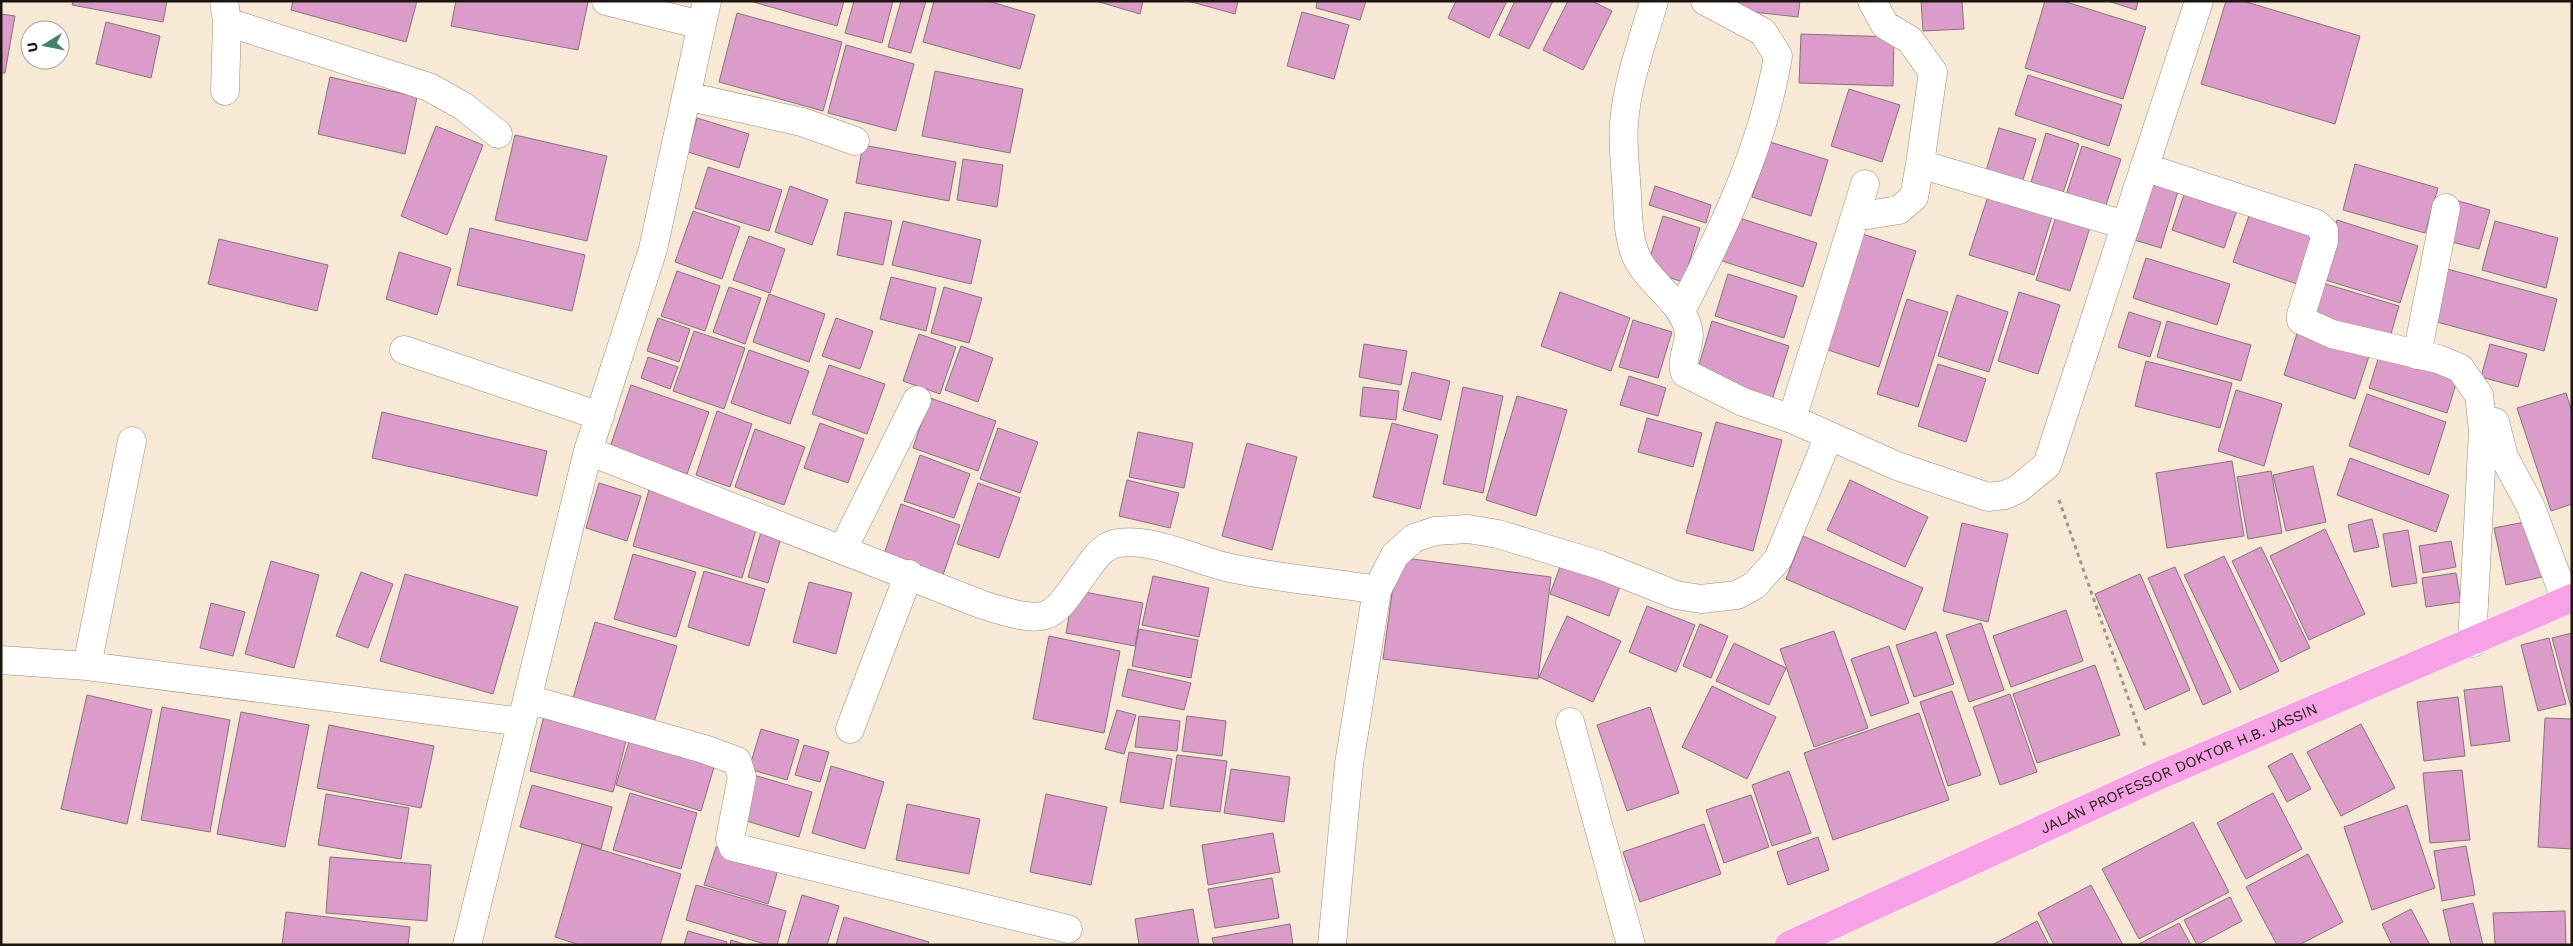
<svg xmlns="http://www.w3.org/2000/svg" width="2573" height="946" viewBox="0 0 2573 946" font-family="'Work Sans',sans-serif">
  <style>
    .building { fill: #dc9cc9; stroke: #86727f }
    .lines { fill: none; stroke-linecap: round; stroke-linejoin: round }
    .street-casing { stroke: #988a78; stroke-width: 29 }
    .highway-casing { stroke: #fff; stroke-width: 29 }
    .path { stroke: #a19788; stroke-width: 3; stroke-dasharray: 4 4; stroke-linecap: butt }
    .street { stroke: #fff; stroke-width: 28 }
    .highway { stroke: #f7a2e6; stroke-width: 28 }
    .labels { text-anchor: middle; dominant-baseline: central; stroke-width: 4; stroke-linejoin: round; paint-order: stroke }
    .street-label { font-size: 15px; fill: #1b160f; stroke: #fff }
  </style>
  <rect width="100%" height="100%" fill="#f7e9d5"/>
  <!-- building -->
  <path class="building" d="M73 1H167L163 22 72 5Z
    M293 1H417L406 42 291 10Z
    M456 1H585L588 2 578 50 451 26Z
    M750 1H844L837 26Z
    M854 1H893L882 43 845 33Z
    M901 1H926L911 53 888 47Z
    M934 1H988L1035 15 1020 69 923 42Z
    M1096 1H1143L1140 14Z
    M1188 1H1238L1235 14Z
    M1317 1H1366L1360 20 1316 8Z
    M1456 1H1507L1489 38 1448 18Z
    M1515 1H1553L1529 49 1499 35Z
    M1568 1H1592L1612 11 1583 70 1543 50Z
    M1737 1H1800L1798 17 1735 10Z
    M1921 1H1962L1964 29 1923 31Z
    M2045 1H2063L2146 27 2123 99 2025 68Z
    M2108 1H2138L2136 10Z
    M2226 1H2243L2360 36 2335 124 2201 84Z
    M1302 12 1349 25 1334 79 1287 66Z
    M737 13 842 42 823 111 719 82Z
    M1 14 15 16 5 73H1Z
    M106 22 160 36 151 78 96 64Z
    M1801 34 1894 37 1893 86 1799 83Z
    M846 45 914 64 896 131 828 113Z
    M935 71 1023 89 1010 153 922 136Z
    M2028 75 2122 105 2109 146 2015 115Z
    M330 77 417 97 405 154 318 134Z
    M1849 89 1900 105 1882 162 1831 146Z
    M697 118 749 134 739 168 688 152Z
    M436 126 483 145 447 235 401 216Z
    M1999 128 2036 139 2020 189 1984 177Z
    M2046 133 2079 144 2060 202 2028 192Z
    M515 135 607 156 587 241 495 220Z
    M1770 142 1828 160 1811 216 1752 197Z
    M863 145 956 162 949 201 856 183Z
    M2082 146 2121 159 2104 211 2065 198Z
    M963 159 1003 165 997 207 957 200Z
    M2355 164 2438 188 2425 233 2343 210Z
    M708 167 782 190 769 231 695 208Z
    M2152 172 2181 181 2161 248 2131 239Z
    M790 186 828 200 812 245 775 232Z
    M1655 186 1711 205 1706 223 1649 205Z
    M2187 186 2239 204 2224 248 2172 230Z
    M1990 190 2054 210 2034 275 1969 255Z
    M2455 200 2490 210 2479 249 2444 240Z
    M2058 210 2092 221 2070 291 2036 280Z
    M2251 210 2318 234 2300 285 2233 262Z
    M693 211 740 227 722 279 675 262Z
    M845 212 892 221 883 265 837 255Z
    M1663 216 1700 228 1683 282 1646 270Z
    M1733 216 1817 243 1803 287 1719 260Z
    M2337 220 2418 246 2400 303 2319 278Z
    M903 221 981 240 971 284 892 265Z
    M2495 221 2558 238 2546 288 2482 270Z
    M470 228 585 255 572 311 457 285Z
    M1856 232 1916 251 1879 367 1819 347Z
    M749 236 785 249 770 293 733 280Z
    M219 239 328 265 317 311 208 284Z
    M399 252 451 268 437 315 386 299Z
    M2146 258 2230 284 2217 325 2133 298Z
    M2440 267 2557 299 2544 351 2426 319Z
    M677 271 720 286 705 331 661 316Z
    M1728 274 1797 296 1784 338 1715 316Z
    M891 277 936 288 926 331 880 319Z
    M2316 281 2399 306 2388 344 2305 319Z
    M729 287 761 298 745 344 713 332Z
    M944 287 982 298 969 343 931 333Z
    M1560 292 1630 318 1611 371 1541 346Z
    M2019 292 2060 305 2038 374 1998 361Z
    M769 294 825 314 809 362 753 342Z
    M1957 295 2008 312 1989 372 1938 356Z
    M1907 299 1948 312 1918 407 1877 394Z
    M2129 312 2161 322 2150 357 2118 347Z
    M658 318 690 329 679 362 647 351Z
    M836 318 873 331 860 369 822 356Z
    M1633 320 1672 332 1658 378 1619 367Z
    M1712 321 1789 346 1772 400 1696 375Z
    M2167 321 2251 345 2241 381 2157 357Z
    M2299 327 2371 350 2355 399 2284 375Z
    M694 331 745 348 724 409 673 391Z
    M919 334 956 347 940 394 903 381Z
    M1364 344 1407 351 1401 385 1359 377Z
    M2490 344 2527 354 2518 387 2481 377Z
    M961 346 993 358 978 402 945 390Z
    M749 350 809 371 790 424 731 403Z
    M2381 350 2459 374 2447 413 2369 388Z
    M648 357 678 367 670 389 641 378Z
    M2146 361 2232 383 2220 428 2135 406Z
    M1938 364 1986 379 1966 442 1918 426Z
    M829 365 885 384 867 434 812 414Z
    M1412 372 1450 381 1441 420 1403 410Z
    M1629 376 1666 388 1658 416 1620 405Z
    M631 385 709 412 687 474 610 447Z
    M1363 387 1399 391 1396 420 1360 416Z
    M1463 387 1503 396 1483 493 1443 484Z
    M2236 390 2282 404 2264 466 2218 451Z
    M2566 393 2572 412V504L2551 511 2517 408Z
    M2367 394 2446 422 2429 475 2349 446Z
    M1517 396 1567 410 1536 516 1486 500Z
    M930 398 996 421 978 471 913 448Z
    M717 411 752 424 730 487 696 475Z
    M382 412 547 451 537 496 372 458Z
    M1647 418 1702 433 1693 467 1638 452Z
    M1716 422 1782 440 1753 551 1686 533Z
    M820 423 864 439 848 483 804 468Z
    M1392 423 1438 435 1420 509 1373 497Z
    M998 428 1038 442 1020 493 980 479Z
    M755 429 805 447 784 505 735 487Z
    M1138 432 1193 443 1184 488 1129 477Z
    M1247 443 1297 457 1272 550 1222 536Z
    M920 455 970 474 954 518 904 501Z
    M2350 458 2449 495 2436 532 2337 495Z
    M2232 461 2244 536 2167 548 2156 473Z
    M2313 466 2326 522 2286 531 2273 475Z
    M2271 471 2282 533 2248 539 2237 477Z
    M1127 480 1179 493 1170 528 1119 516Z
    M1850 480 1928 517 1905 567 1827 530Z
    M599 483 641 496 627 541 586 528Z
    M978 483 1020 498 999 558 957 544Z
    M649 490 758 523 742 578 633 546Z
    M901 504 960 525 942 578 883 557Z
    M2372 519 2379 547 2354 552 2348 525Z
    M2530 521 2542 577 2506 585 2494 528Z
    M1962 523 2008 534 1988 622 1943 611Z
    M2325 529 2365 614 2309 640 2270 556Z
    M2408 530 2417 583 2392 587 2383 534Z
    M761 532 781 538 768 583 748 577Z
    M1803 536 1923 588 1905 630 1786 579Z
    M2451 541 2456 567 2423 573 2419 546Z
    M2261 547 2310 648 2281 662 2232 561Z
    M633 554 696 572 676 637 614 619Z
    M2224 556 2279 671 2240 690 2184 575Z
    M1397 557 1551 577 1538 679 1383 659Z
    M271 561 319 575 294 668 245 654Z
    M1561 564 1620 586 1609 616 1550 594Z
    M2175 567 2231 692 2203 705 2148 578Z
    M704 571 765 589 749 646 688 627Z
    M361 572 393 584 368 648 336 636Z
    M2456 573 2461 602 2426 607 2422 578Z
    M405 574 518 607 493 694 380 661Z
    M2140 574 2190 690 2145 710 2095 594Z
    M1153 576 1209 588 1199 637 1142 625Z
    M809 582 852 593 836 654 793 642Z
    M1074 590 1143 603 1135 646 1066 633Z
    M211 603 245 612 233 656 200 648Z
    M1647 606 1695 625 1676 672 1629 652Z
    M2066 610 2083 661 2011 687 1993 636Z
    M1567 616 1621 641 1593 702 1539 677Z
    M595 622 677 646 652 729 571 705Z
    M1981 623 2004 690 1969 702 1946 635Z
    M1700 624 1728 636 1711 678 1683 666Z
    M1139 629 1198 640 1191 678 1132 666Z
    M1834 631 1868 728 1814 747 1780 649Z
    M1936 632 1954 684 1914 697 1896 645Z
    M2572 633V707H2571L2552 638Z
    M1049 636 1120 651 1104 733 1033 719Z
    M2549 638 2566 704 2538 711 2521 645Z
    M1734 643 1786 668 1769 705 1716 681Z
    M1889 646 1909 703 1871 716 1851 659Z
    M2095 665 2120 735 2037 763 2013 694Z
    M1128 669 1191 683 1184 710 1122 696Z
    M1712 686 1776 717 1747 779 1682 747Z
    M2502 686 2510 741 2471 746 2464 690Z
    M1952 691 1981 775 1948 786 1920 702Z
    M2010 694 2037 772 2000 785 1973 707Z
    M87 695 152 710 127 824 61 809Z
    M2458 697 2465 756 2424 761 2417 702Z
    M162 707 230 720 210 832 141 820Z
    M1650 707 1679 793 1627 811 1597 725Z
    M1117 710 1136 715 1124 754 1105 749Z
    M241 712 309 725 285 847 217 834Z
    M1919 713 1949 800 1833 840 1804 753Z
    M544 716 627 737 613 792 530 771Z
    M1139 716 1180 721 1177 751 1135 747Z
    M1187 716 1226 721 1222 756 1182 751Z
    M2545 718 2572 719V849L2538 847Z
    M2361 724 2395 788 2341 816 2307 752Z
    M329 725 434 746 421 808 317 788Z
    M761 729 799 740 787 780 749 769Z
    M632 732 717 757 701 811 616 785Z
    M804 745 829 752 820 782 795 775Z
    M1129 752 1172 759 1163 809 1120 802Z
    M2292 753 2311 789 2287 802 2268 766Z
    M1177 755 1227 761 1220 812 1170 806Z
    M831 766 884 782 865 849 812 833Z
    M1231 769 1290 777 1284 822 1224 813Z
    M2462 770 2470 840 2430 843 2423 773Z
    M1789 771 1811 833 1772 846 1752 785Z
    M750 774 812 792 799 837 737 818Z
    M532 785 612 807 601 849 520 827Z
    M630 793 697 813 681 869 613 850Z
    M2273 793 2302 849 2246 879 2217 823Z
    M326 794 409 808 401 859 318 845Z
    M1046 794 1107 807 1091 885 1030 872Z
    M1751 795 1769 847 1724 863 1706 810Z
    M907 804 980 819 969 874 896 860Z
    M2407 805 2435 888 2372 910 2344 827Z
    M2193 822 2229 892 2139 939 2102 869Z
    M1704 824 1721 874 1640 902 1623 852Z
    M1273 833 1280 872 1208 885 1202 845Z
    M1818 837 1829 870 1788 885 1777 852Z
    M582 844 681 874 660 945H580L555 937Z
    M2466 846 2475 895 2442 901 2434 851Z
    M716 847 779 866 768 904 704 885Z
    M2308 854 2343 922 2299 945H2277L2246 887Z
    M330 857 431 865 427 921 326 913Z
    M1272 878 1279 918 1215 928 1208 889Z
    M696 885 786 911 777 945H768L686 920Z
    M2091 885 2123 945H2054L2038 913Z
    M802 895 839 906 827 945H787Z
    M2230 897 2242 921 2197 945 2184 920Z
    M2473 903 2483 945H2451L2443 910Z
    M1193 909 1199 945H1139L1135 919Z
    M2411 909 2430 945H2392L2382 924Z
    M2565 911 2566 945H2495L2493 913Z
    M286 912 410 927 408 945H282Z
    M844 917 929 942 928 945H836Z
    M2037 921 2049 945H1992Z
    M2179 923 2191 945H2137Z
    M1290 924 1293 945H1214L1212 938Z
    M688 931 727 942 726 945H684Z
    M731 940 747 945H730Z"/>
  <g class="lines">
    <!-- street casing -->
    <g class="street-casing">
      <path id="street" d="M224 1 227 22 225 91
        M606 1 701 25
        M1654 1C1643 41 1627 82 1624 123 1622 146 1626 172 1627 195 1628 216 1628 243 1639 262 1652 285 1678 299 1687 325 1694 341 1679 357 1685 373L1743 402 1792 419 1897 466 1988 497 2005 495 2018 489 2047 465 2199 1
        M227 22 429 87 463 106 498 134
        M686 96 802 122 855 141
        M1920 164 2125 225
        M2144 167 2315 223 2324 231V241L2301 315V320L2332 334 2438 359 2460 368 2479 395 2483 430 2472 643
        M1855 217 1899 210 1914 197 1920 164 1933 72 1910 40 1885 25 1872 1
        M1681 311C1723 230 1763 147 1778 56L1763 32 1705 1
        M404 350 600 416
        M2417 355 2446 208
        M1792 419 1865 184
        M2495 422 2504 457 2530 505 2566 601
        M588 451 983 605C1056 628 1050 619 1092 562 1099 553 1107 544 1119 543 1154 538 1195 560 1230 568 1278 578 1328 582 1377 590
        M843 549 917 400
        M1 660 87 666 522 722
        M87 666 132 441
        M528 699 704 749 737 761 742 777 730 839 733 847 1068 929
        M1570 722 1631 945
        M850 729 909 574
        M467 945 588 451 653 249 707 1
        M1332 945 1349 764 1377 590 1395 555 1414 538 1435 531 1468 529 1498 534 1600 565 1676 595 1701 599 1737 595 1755 585 1778 559 1829 436"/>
    </g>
    <!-- highway casing -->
    <g class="highway-casing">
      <g id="highway">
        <path id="s1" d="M1789 945 2156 777 2572 598"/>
      </g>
    </g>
    <!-- path -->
    <path class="path" d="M2059 500 2145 746"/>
    <!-- street -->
    <use href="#street" class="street"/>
    <!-- highway -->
    <use href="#highway" class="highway"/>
  </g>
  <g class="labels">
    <!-- street labels -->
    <g class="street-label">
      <text stroke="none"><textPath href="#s1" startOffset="428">JALAN PROFESSOR DOKTOR H.B. JASSIN</textPath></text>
    </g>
  </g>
  <!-- border -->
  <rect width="2573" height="946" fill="none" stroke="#1b160f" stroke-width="5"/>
  <!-- north arrow -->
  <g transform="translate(45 45) rotate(260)"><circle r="24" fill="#ffffff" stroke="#a4a29f"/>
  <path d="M0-4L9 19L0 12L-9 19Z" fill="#418170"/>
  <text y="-8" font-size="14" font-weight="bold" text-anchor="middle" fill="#1b160f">U</text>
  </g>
</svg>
